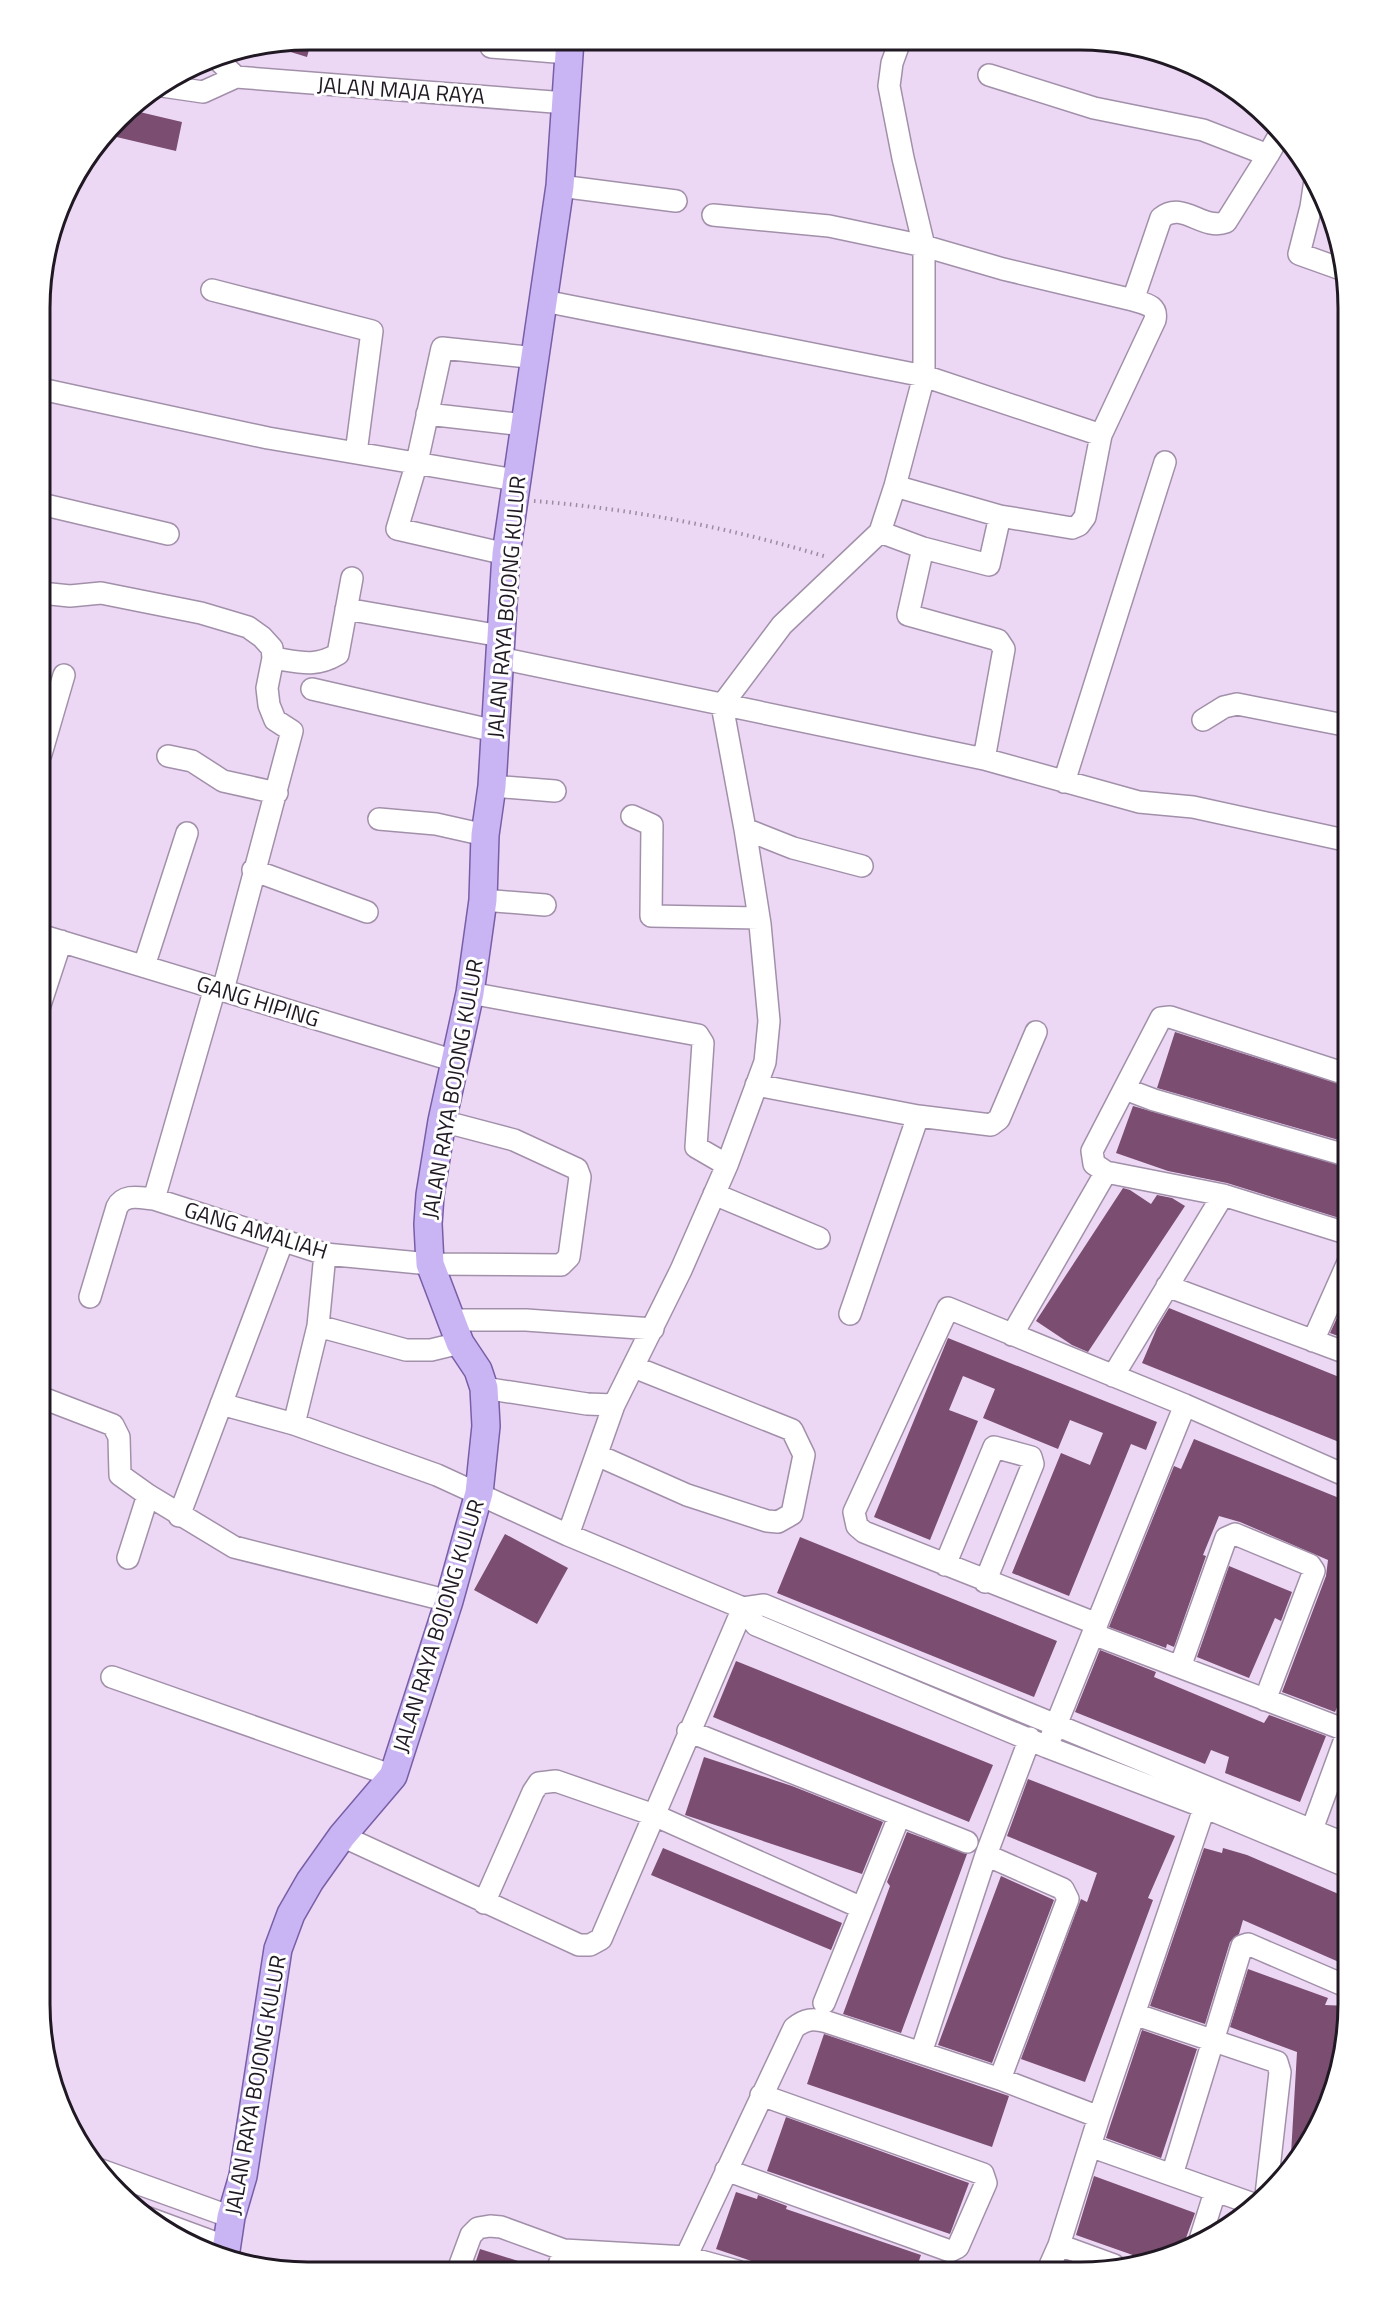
<svg xmlns="http://www.w3.org/2000/svg" width="1388" height="2311" viewBox="0 0 1388 2311" font-family="'Titillium Web',sans-serif">
  <style>
    .building { fill: #7a4d71 }
    .lines { fill: none; stroke-linecap: round; stroke-linejoin: round }
    .minor-casing { stroke: #a290aa; stroke-width: 24 }
    .major-casing { stroke: #785ea6; stroke-width: 30 }
    .path { stroke: #9b8ca1; stroke-width: 4; stroke-dasharray: 1.5 4.5; stroke-linecap: butt }
    .minor { stroke: #fff; stroke-width: 21 }
    .major { stroke: #cab5f4; stroke-width: 27 }
    .labels { text-anchor: middle; dominant-baseline: central; stroke-width: 6; stroke-linejoin: round; paint-order: stroke }
    .street-label { font-size: 22px; fill: #201923; stroke: #fff }
    .rim { fill: none; stroke: #201923; stroke-width: 3 }
  </style>
  <rect width="100%" height="100%" fill="#ecd8f4"/>
  <!-- building -->
  <path class="building" d="M312 39 307 57 271 46 307 39Z
    M127 109 182 122 176 151 108 135Z
    M1175 1032 1349 1087V1143L1157 1088Z
    M1133 1106 1349 1168V1221L1227 1183 1168 1171 1116 1153Z
    M1123 1188 1130 1190 1151 1204 1157 1195 1172 1198 1185 1206 1088 1352 1072 1345 1036 1321Z
    M1349 1292V1340L1330 1333Z
    M1169 1308 1349 1381V1446L1142 1363 1157 1328Z
    M948 1338 1157 1422 1146 1450 1131 1444 1069 1596 1012 1573 1061 1453 1090 1465 1103 1433 1070 1420 1058 1449 983 1418 995 1389 963 1376 949 1410 978 1421 930 1540 874 1517Z
    M1194 1439 1349 1502V1679L1335 1712 1282 1692 1326 1576 1328 1560 1240 1522 1219 1516 1203 1555 1206 1556 1174 1647 1167 1644 1166 1648 1109 1627 1174 1466 1181 1469Z
    M505 1534 568 1568 537 1624 474 1590Z
    M800 1537 1057 1641 1034 1697 777 1593Z
    M1229 1566 1292 1592 1281 1621 1275 1618 1249 1678 1197 1657Z
    M1100 1650 1156 1672 1154 1677 1264 1723 1269 1715 1326 1736 1300 1802 1225 1773 1229 1757 1211 1750 1205 1764 1075 1712Z
    M736 1661 993 1765 969 1822 713 1717Z
    M704 1757 792 1786 883 1822 862 1874 685 1815Z
    M1028 1779 1175 1836 1148 1898 1153 1900 1085 2082 1021 2059 1081 1899 1087 1902 1097 1873 1007 1836Z
    M907 1832 967 1854 901 2033 843 2014 890 1886 887 1882Z
    M663 1848 842 1923 831 1950 651 1875Z
    M1204 1848 1222 1853 1223 1848 1247 1855 1348 1898V1966L1243 1920 1239 1934 1230 1942 1205 2024 1150 2006Z
    M1001 1876 1054 1900 992 2063 938 2045Z
    M1248 1969 1328 1998 1325 2005 1348 2006V2022L1329 2106 1290 2171 1297 2052 1230 2027Z
    M1142 2030 1197 2049 1161 2158 1106 2138Z
    M824 2034 1009 2096 992 2147 807 2084Z
    M786 2117 969 2183 950 2234 767 2171Z
    M1094 2176 1195 2213 1181 2252 1144 2259 1076 2235Z
    M736 2192 757 2199 758 2195 787 2206 786 2209 921 2255 915 2272 781 2271 716 2249Z
    M480 2249 537 2267 536 2270H473Z"/>
  <g class="lines">
    <!-- minor casing -->
    <g class="minor-casing">
      <path id="minor" d="M491 47 568 53
        M215 57 236 77
        M989 75 1094 108 1203 130 1268 155 1281 132
        M162 86 203 92 236 77 566 103
        M1315 180 1311 207 1299 254 1341 269
        M560 186 676 201
        M713 215 829 226 924 246 1003 269 1133 300C1145 304 1158 305 1155 320L1101 435 1085 517 1079 525 1072 528 1000 516 895 486
        M212 290 372 331 356 453
        M1133 300 1161 218C1183 200 1202 231 1226 222L1268 155
        M544 301 924 376 1101 435
        M41 389 268 438 515 480
        M427 414 525 425
        M41 504 168 534
        M880 532 923 548 989 565 1000 516
        M923 548 908 615 998 640 1004 649 984 759
        M506 554 397 529 417 462 442 348 537 358
        M41 593 70 596 101 593 201 613 248 627 262 637 272 648 273 658 267 688 269 705 275 720 292 731 223 990
        M346 609 501 636
        M273 658C299 662 315 668 338 654L352 578
        M500 658 984 759 1139 802 1193 807 1349 841
        M312 689 495 731
        M1203 720 1224 707 1237 704 1349 726
        M41 754 64 675
        M168 756 192 761 223 781 277 793
        M1064 782 1165 462
        M492 786 555 791
        M632 816 652 825 651 916 759 918
        M379 819 436 824 485 835
        M745 829 793 848 862 866
        M253 870 367 912
        M483 900 545 905
        M40 935 455 1061
        M144 966 187 833
        M470 993 698 1035 703 1043 696 1147 727 1165
        M40 1005 61 941
        M756 1085 918 1116 991 1125 999 1119 1036 1032
        M1125 1089 1154 1100 1349 1156
        M1106 1172 1094 1164 1092 1151 1161 1018 1170 1017 1349 1075
        M714 1194 819 1238
        M154 1199 215 988
        M325 1254 318 1326 406 1350H431L460 1343
        M1167 1286 1349 1354
        M90 1297 117 1207C124 1193 141 1198 154 1199L325 1254 430 1264 561 1265 569 1257 580 1177 577 1169 514 1140 442 1121
        M850 1314 918 1116
        M451 1320H526L653 1329
        M1012 1335 1106 1172 1223 1195 1349 1234
        M1313 1341 1349 1260
        M1113 1376 1223 1195
        M484 1388 587 1404 614 1405
        M40 1397 113 1425 119 1437 120 1475 148 1495 128 1558
        M221 1404 294 1424 437 1475 568 1535 743 1608 756 1625 1047 1747 1204 1807 1348 1867
        M294 1424 318 1326
        M597 1455 687 1495 767 1521 778 1522 792 1514 804 1455 792 1430 634 1367
        M148 1495 234 1547 449 1601
        M179 1516 283 1240
        M568 1535 614 1405 681 1270 727 1165 765 1062 769 1021 760 924 745 829 722 705 782 625 880 532 895 486 924 376V246L903 158 889 86 892 63 900 41
        M945 1565 994 1447 1031 1457 1033 1464 985 1582
        M743 1608 764 1605 1348 1845
        M1097 1624 864 1532 857 1526 854 1512 948 1308 1185 1405 1349 1477
        M1093 1634 1348 1731
        M1180 1667 1226 1538 1235 1534 1310 1565 1314 1571 1265 1700
        M112 1677 393 1776
        M688 1731 967 1842
        M1052 1735 1185 1405
        M342 1836 579 1945H590L601 1939 743 1608
        M1307 1843 1348 1731
        M986 1855 1063 1889 1068 1899 1000 2079
        M484 1903 533 1792 539 1783 556 1781 654 1815 862 1908
        M824 2003 899 1817
        M1134 2014 1277 2062 1280 2072 1266 2195
        M921 2053 986 1855 1030 1738
        M1090 2146 1256 2205
        M95 2168 231 2217
        M726 2170 950 2251 958 2247 986 2183 983 2174 761 2095
        M1172 2175 1242 1946 1248 1944 1348 1987
        M143 2216 227 2247
        M1199 2243 1215 2192
        M1059 2245 1114 2265
        M686 2257 794 2028C805 2019 813 2018 827 2022L1000 2079 1099 2117
        M458 2270 471 2235 478 2228 490 2226 501 2227 564 2250 686 2257 737 2271
        M557 2271 564 2250
        M1047 2272 1059 2245 1099 2117 1209 1794"/>
    </g>
    <!-- major casing -->
    <g class="major-casing">
      <path id="major" d="M225 2257 231 2217 243 2176 278 1949 291 1914 310 1881 342 1836 393 1776 449 1601 479 1493 486 1426 484 1388 478 1370 460 1343 430 1264 428 1224 430 1195 442 1121 470 993 483 900 485 835 492 786 506 554 560 186 570 40"/>
    </g>
    <!-- path -->
    <path class="path" d="M534 501C634 509 731 528 827 557"/>
    <!-- minor -->
    <use href="#minor" class="minor"/>
    <!-- major -->
    <use href="#major" class="major"/>
  </g>
  <g class="labels">
    <!-- street labels -->
    <g class="street-label">
      <text transform="translate(401 90) rotate(4)">JALAN MAJA RAYA</text>
      <text transform="translate(506 607) rotate(-85)">JALAN RAYA BOJONG KULUR</text>
      <text transform="translate(258 1001) rotate(17)">GANG HIPING</text>
      <text transform="translate(452 1089) rotate(-80)">JALAN RAYA BOJONG KULUR</text>
      <text transform="translate(256 1230) rotate(17)">GANG AMALIAH</text>
      <text transform="translate(438 1626) rotate(-73)">JALAN RAYA BOJONG KULUR</text>
      <text transform="translate(255 2085) rotate(-80)">JALAN RAYA BOJONG KULUR</text>
    </g>
  </g>
  <!-- crop -->
  <path d="M0 0H1388V2311H0ZM308 50H1080A258 258 0 0 1 1338 308V2004A258 258 0 0 1 1080 2262H308A258 258 0 0 1 50 2004V308A258 258 0 0 1 308 50Z" fill="#fff" fill-rule="evenodd"/>
  <path class="rim" d="M308 50H1080A258 258 0 0 1 1338 308V2004A258 258 0 0 1 1080 2262H308A258 258 0 0 1 50 2004V308A258 258 0 0 1 308 50Z"/>
</svg>
